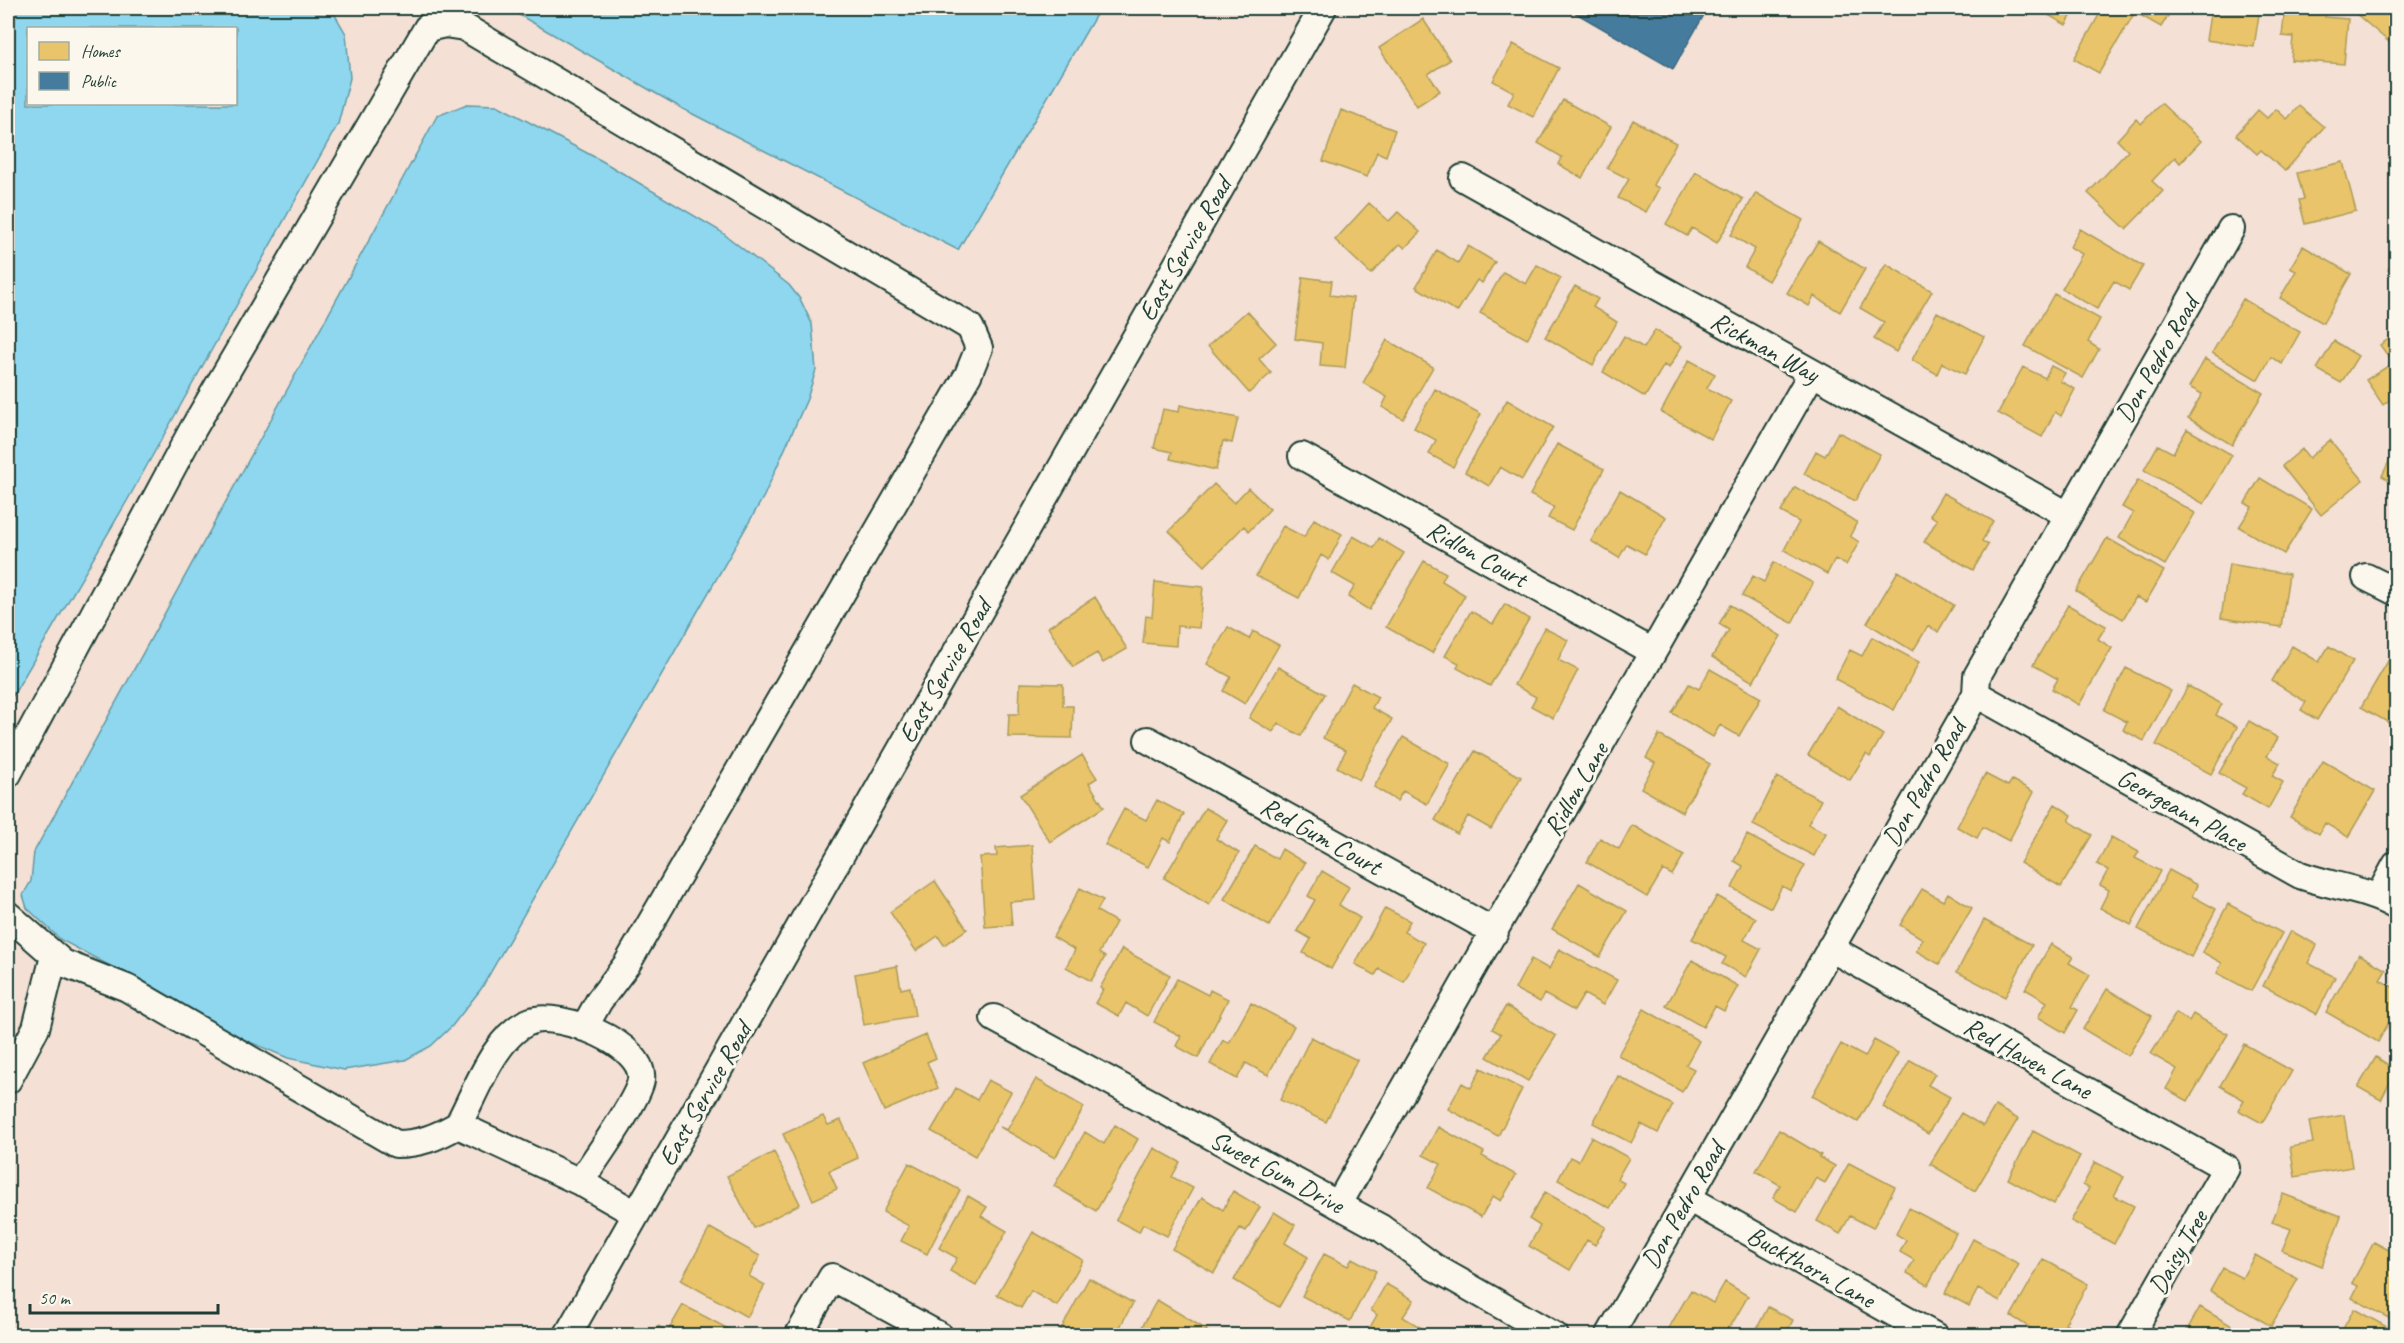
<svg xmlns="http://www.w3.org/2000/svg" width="2404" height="1343" viewBox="0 0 2404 1343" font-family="Caveat,sans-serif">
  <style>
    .water { fill: #8ed7ef; stroke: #6299a4; stroke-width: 1.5; fill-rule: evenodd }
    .homes { fill: #e9c46a; stroke: #ac9c5a; stroke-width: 1.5 }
    .public { fill: #457b9d; stroke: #3a687e; stroke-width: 1.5 }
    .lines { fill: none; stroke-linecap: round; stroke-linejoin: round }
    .minor-casing { stroke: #1f3d34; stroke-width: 30 }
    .minor { stroke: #fbf7ec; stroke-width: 26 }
    .labels { text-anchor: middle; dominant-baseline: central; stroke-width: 6; stroke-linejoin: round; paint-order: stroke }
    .street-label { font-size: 26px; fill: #1f3d34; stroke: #fbf7ec }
  </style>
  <rect width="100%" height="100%" fill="#f4e0d4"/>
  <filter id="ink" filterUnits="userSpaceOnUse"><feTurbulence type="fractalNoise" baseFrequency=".0167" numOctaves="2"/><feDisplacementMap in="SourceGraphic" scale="12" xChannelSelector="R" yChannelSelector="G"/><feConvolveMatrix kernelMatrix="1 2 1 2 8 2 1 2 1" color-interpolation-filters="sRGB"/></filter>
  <g filter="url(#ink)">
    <!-- water -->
    <path class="water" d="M8 8H331L346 34 350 78 338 124 127 501 8 704ZM28 28H236V104H28Z
      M507 8H1100L958 250 683 109Z
      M467 104 497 105 602 161 720 231 789 285 800 299 812 324 816 370 807 399 764 496 481 989 452 1026 431 1046 405 1060 344 1070 288 1058 231 1034 154 989 61 940 27 908 23 895 31 881 34 852 437 116Z"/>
    <!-- homes -->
    <path class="homes" d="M2036 8H2076L2066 25Z
      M2103 8H2173L2161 27 2135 12 2099 73 2074 59Z
      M2211 8H2260L2254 47 2206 40Z
      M2285 8H2326L2325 17 2348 19 2344 64 2291 60 2293 37 2282 36Z
      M2358 8H2396V33L2389 42 2354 12Z
      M1423 19 1450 60 1428 74 1440 91 1417 106 1379 48Z
      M1513 44 1559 68 1533 117 1508 104 1514 92 1493 81Z
      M1563 100 1611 127 1582 178 1558 164 1562 157 1538 143Z
      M2161 103 2201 141 2180 163 2175 157 2152 181 2163 191 2126 229 2088 193 2128 151 2117 140 2136 119 2141 124Z
      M2299 106 2324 127 2285 171 2261 150 2257 154 2236 135 2258 110 2267 118 2276 109 2287 119Z
      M1341 110 1395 130 1386 156 1377 152 1367 177 1323 161Z
      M1633 120 1676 143 1653 185 1659 188 1646 212 1618 198 1629 179 1607 168Z
      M2343 162 2356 211 2305 224 2299 200 2304 199 2297 173Z
      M1696 172 1743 199 1717 243 1692 228 1687 236 1666 224Z
      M1756 193 1803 220 1768 281 1745 267 1755 249 1731 235Z
      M1369 203 1389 221 1398 212 1420 232 1405 248 1400 244 1371 274 1335 240Z
      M2080 229 2143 266 2129 290 2114 281 2097 309 2062 289 2082 254 2070 247Z
      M1818 241 1865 269 1840 312 1814 296 1809 306 1787 293Z
      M1468 246 1495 262 1482 283 1477 280 1457 312 1416 287 1437 250 1458 263Z
      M2303 246 2351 274 2323 323 2280 298 2296 271 2290 268Z
      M2396 253V275L2388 270Z
      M1886 264 1932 291 1896 352 1874 339 1884 322 1860 308Z
      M1537 265 1561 278 1527 339 1480 313 1503 272 1526 284Z
      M1303 277 1332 281 1330 295 1353 298 1345 368 1320 366 1322 343 1295 339Z
      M1575 286 1598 299 1593 307 1617 322 1593 365 1545 337Z
      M2054 294 2100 319 2088 342 2099 349 2083 378 2025 346Z
      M2243 299 2300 332 2282 364 2271 357 2258 380 2212 353Z
      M1247 311 1276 343 1259 359 1271 373 1249 393 1208 346Z
      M1937 312 1984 337 1965 374 1942 363 1937 374 1912 360Z
      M1655 330 1682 346 1669 368 1664 365 1645 397 1603 372 1624 336 1644 348Z
      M2396 334V395L2383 405 2366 380 2393 363 2380 345Z
      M1387 340 1433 367 1403 419 1382 407 1387 397 1363 383Z
      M2334 341 2358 356 2341 383 2317 369Z
      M2205 359 2263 393 2232 445 2188 418 2202 394 2189 387Z
      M1689 360 1715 374 1707 388 1731 401 1711 439 1661 412Z
      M2051 366 2065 373 2060 381 2075 389 2061 416 2055 412 2042 437 1998 413 2023 367 2045 378Z
      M1435 389 1481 414 1453 467 1429 454 1436 440 1414 428Z
      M1507 400 1553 427 1522 480 1500 467 1489 486 1465 472Z
      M1180 405 1238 418 1232 443 1223 441 1216 470 1170 459 1172 452 1154 448 1163 409 1179 412Z
      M2187 429 2232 455 2204 504 2144 470 2158 445 2173 453Z
      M1838 432 1880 454 1855 501 1804 474 1816 451 1825 456Z
      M2330 440 2363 480 2321 515 2282 466 2302 449 2309 458Z
      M1557 444 1604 469 1572 530 1548 518 1554 507 1530 495Z
      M2396 447V484L2382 476Z
      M2260 478 2312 509 2284 554 2239 527 2252 507 2245 503Z
      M2138 480 2195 513 2165 565 2119 538 2133 513 2122 507Z
      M1214 484 1234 503 1248 488 1270 509 1249 531 1244 526 1205 566 1169 531Z
      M1795 487 1857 522 1850 536 1859 542 1846 565 1835 559 1827 574 1784 550 1799 522 1781 512Z
      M1620 490 1666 517 1645 554 1627 544 1619 558 1591 541Z
      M1943 493 1993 521 1982 541 1988 545 1973 570 1924 542 1937 520 1930 515Z
      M1314 519 1342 534 1329 560 1321 555 1299 598 1256 576 1283 526 1304 537Z
      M1353 536 1374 548 1379 538 1404 553 1369 610 1348 597 1355 586 1332 573Z
      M2107 538 2164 571 2146 602 2136 597 2123 619 2076 591Z
      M1424 561 1446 573 1442 581 1465 595 1432 653 1386 627Z
      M1774 562 1813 583 1792 623 1742 596 1753 576 1764 582Z
      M2229 564 2289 574 2281 627 2221 618Z
      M1898 571 1954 605 1938 632 1928 626 1913 651 1867 623Z
      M1155 582 1203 587 1199 628 1177 626 1176 646 1143 643 1146 616 1152 617Z
      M1095 597 1127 649 1103 663 1097 653 1073 667 1048 627Z
      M1505 604 1529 619 1490 686 1457 668 1459 663 1445 656 1471 611 1493 624Z
      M1730 605 1781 636 1753 682 1712 657 1729 630 1719 624Z
      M2068 605 2106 626 2098 639 2112 648 2079 705 2052 689 2058 679 2033 665Z
      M1228 627 1249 639 1253 631 1279 645 1245 704 1223 691 1231 677 1207 664Z
      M1544 628 1568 640 1558 660 1578 670 1553 718 1531 706 1536 697 1514 685Z
      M1872 637 1919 662 1894 710 1835 679 1850 650 1862 656Z
      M2292 646 2319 662 2329 646 2353 661 2317 720 2301 710 2306 702 2272 681Z
      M2391 656 2396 660V727L2361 707Z
      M1278 667 1325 694 1301 736 1278 723 1273 732 1249 718Z
      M2126 668 2171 691 2144 741 2123 730 2127 722 2104 710Z
      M1710 669 1761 698 1739 736 1720 725 1713 737 1672 713 1689 684 1699 689Z
      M1020 683 1063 684V706H1073L1072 738 1008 737 1009 714H1019Z
      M1352 683 1378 697 1372 708 1392 719 1359 780 1337 767 1346 750 1323 738Z
      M2188 686 2222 704 2216 715 2237 727 2211 774 2156 745Z
      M1837 706 1883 735 1870 757 1866 754 1850 780 1808 755Z
      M2249 721 2278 738 2267 756 2280 763 2272 776 2283 782 2268 809 2242 794 2246 788 2219 773Z
      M1659 735 1710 764 1682 812 1641 788 1655 763 1646 758Z
      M1403 737 1450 764 1427 804 1403 791 1397 801 1374 787Z
      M1475 751 1521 777 1491 829 1468 816 1457 834 1435 820Z
      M1082 755 1097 778 1089 783 1104 807 1050 842 1020 795Z
      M2323 761 2375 791 2348 837 2325 823 2319 834 2290 817Z
      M1985 774 2008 786 2012 780 2034 792 2009 841 1983 827 1977 838 1957 827Z
      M1777 777 1821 800 1808 824 1826 833 1814 856 1753 825Z
      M1157 800 1184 814 1170 842 1163 838 1148 867 1105 845 1124 809 1146 820Z
      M2055 804 2072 815 2069 821 2092 835 2061 887 2020 863Z
      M1205 808 1227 820 1216 839 1239 853 1209 905 1164 878Z
      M1632 825 1684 855 1672 875 1663 870 1647 897 1587 862 1600 838 1619 849Z
      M1747 835 1805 865 1791 891 1782 886 1771 908 1732 888 1743 866 1734 861Z
      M2111 837 2139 852 2135 858 2160 871 2131 925 2100 908 2109 890 2100 885 2108 870 2097 864Z
      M1032 845 1036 900 1010 902 1012 925 985 927 980 857 997 856 996 848Z
      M1255 846 1277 859 1282 849 1305 863 1269 926 1224 899Z
      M2169 870 2197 885 2192 896 2216 909 2191 957 2138 929Z
      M1322 871 1349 887 1339 905 1360 918 1331 969 1303 953 1311 939 1297 931 1315 900 1308 896Z
      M935 881 967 929 944 945 938 936 916 951 890 912Z
      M1579 883 1627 911 1600 957 1552 929Z
      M1080 888 1103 900 1097 911 1116 922 1099 953 1105 957 1091 981 1066 967 1075 950 1053 937Z
      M1922 889 1943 901 1948 893 1972 908 1939 964 1916 951 1923 939 1900 925Z
      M1717 896 1756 918 1744 940 1761 949 1746 977 1722 964 1726 957 1692 939Z
      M2228 904 2282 933 2251 991 2217 973 2222 963 2202 952Z
      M1385 908 1410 921 1404 932 1424 943 1404 982 1379 969 1375 975 1355 964Z
      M1984 920 2032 945 2005 997 1957 972Z
      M2291 931 2317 945 2308 963 2335 977 2317 1014 2263 986Z
      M2051 944 2073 957 2069 963 2090 975 2072 1007 2078 1010 2065 1033 2038 1017 2047 1002 2025 989Z
      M1122 949 1170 975 1147 1016 1126 1003 1119 1016 1095 1003 1103 990 1100 988Z
      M1559 949 1617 980 1603 1005 1584 994 1574 1011 1544 994 1540 1002 1515 989 1531 959 1549 969Z
      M2359 954 2386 970 2380 980 2396 989V1009L2378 1042 2326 1012Z
      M1692 960 1738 986 1724 1011 1715 1006 1703 1027 1666 1006Z
      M897 966 901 989 910 987 915 1016 864 1025 855 974Z
      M1177 979 1208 995 1210 990 1228 999 1198 1058 1176 1046 1181 1036 1154 1022Z
      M2107 989 2152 1016 2128 1056 2083 1029Z
      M1251 1003 1294 1026 1268 1075 1246 1063 1237 1079 1210 1064 1223 1040 1229 1043Z
      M1506 1006 1556 1036 1528 1081 1487 1057 1501 1034 1492 1029Z
      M1644 1009 1699 1041 1686 1065 1694 1069 1682 1092 1618 1055Z
      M2176 1013 2189 1021 2193 1014 2228 1034 2188 1101 2166 1089 2177 1069 2151 1054Z
      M2396 1026V1045L2389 1040Z
      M926 1035 936 1058 927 1062 938 1088 884 1111 863 1063Z
      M1311 1037 1357 1060 1326 1122 1280 1100Z
      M1874 1040 1898 1053 1858 1122 1812 1096 1841 1044 1865 1057Z
      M2244 1044 2292 1071 2262 1123 2238 1110 2244 1100 2220 1086Z
      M2376 1057 2396 1070 2381 1100 2358 1087Z
      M1910 1060 1935 1074 1928 1085 1950 1097 1928 1134 1883 1107Z
      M1481 1068 1522 1089 1498 1136 1448 1109 1462 1083 1471 1088Z
      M1618 1076 1673 1105 1658 1133 1641 1124 1631 1143 1593 1123Z
      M1036 1079 1084 1107 1055 1158 1000 1127 1007 1130Z
      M988 1080 1011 1092 975 1156 931 1131 956 1088 977 1100Z
      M1995 1106 2018 1119 1975 1191 1930 1164 1961 1113 1983 1126Z
      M2344 1115 2352 1167 2295 1177 2290 1147 2313 1143 2309 1121Z
      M823 1116 828 1125 841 1120 858 1158 829 1171 837 1189 813 1200 783 1134Z
      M1115 1125 1138 1139 1096 1211 1054 1186 1085 1132 1104 1144Z
      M1438 1127 1484 1152 1482 1156 1516 1175 1501 1201 1493 1196 1481 1217 1428 1188 1441 1164 1423 1155Z
      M1779 1130 1821 1155 1819 1157 1835 1166 1825 1183 1816 1178 1797 1212 1773 1198 1780 1185 1756 1171Z
      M2033 1131 2080 1156 2054 1204 2008 1179Z
      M1591 1137 1629 1158 1617 1179 1624 1183 1610 1208 1558 1180 1570 1157 1578 1161Z
      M1154 1148 1180 1162 1172 1177 1193 1188 1167 1236 1143 1224 1139 1232 1116 1220Z
      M774 1152 800 1204 754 1228 727 1176Z
      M2095 1162 2124 1177 2114 1196 2134 1206 2114 1244 2071 1221 2089 1188 2083 1185Z
      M909 1163 960 1190 927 1254 901 1241 909 1226 883 1212Z
      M1849 1163 1895 1187 1873 1228 1850 1216 1840 1234 1817 1221Z
      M1233 1191 1260 1207 1246 1231 1240 1228 1214 1273 1172 1249 1202 1197 1223 1210Z
      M1545 1192 1606 1227 1595 1245 1587 1240 1570 1270 1529 1246 1540 1226 1529 1219Z
      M2283 1194 2341 1216 2322 1266 2282 1250 2291 1229 2272 1222Z
      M968 1196 987 1207 981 1216 1007 1231 976 1286 950 1271 957 1258 939 1248Z
      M1909 1208 1956 1233 1928 1285 1907 1273 1914 1260 1900 1252 1906 1240 1896 1234Z
      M1274 1212 1295 1225 1285 1243 1308 1257 1279 1307 1234 1280Z
      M710 1228 760 1256 749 1276 765 1285 747 1317 681 1280Z
      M1033 1232 1083 1260 1057 1306 1031 1291 1021 1308 997 1295Z
      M1973 1239 2019 1264 2000 1301 1978 1289 1969 1306 1945 1293Z
      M2374 1242 2396 1254V1316L2394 1321 2352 1298 2358 1286 2352 1283Z
      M1324 1254 1348 1266 1352 1258 1376 1271 1350 1321 1302 1296Z
      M2255 1255 2298 1279 2271 1326 2210 1291 2223 1268 2242 1278Z
      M2043 1259 2088 1284 2065 1324 2078 1332 2076 1336H2031L2034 1330 2011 1316Z
      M1089 1278 1133 1303 1115 1336H1069L1060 1331Z
      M1725 1282 1748 1296 1725 1336H1674L1667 1331 1691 1290 1713 1303Z
      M1386 1284 1414 1300 1403 1317 1425 1330 1422 1336H1365L1377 1315 1371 1310Z
      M1157 1300 1207 1330 1204 1336H1137Z
      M683 1305 738 1334 737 1336H653L658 1326 668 1331Z
      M1768 1307 1793 1320 1785 1336H1753Z
      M2200 1307 2249 1336H2197L2187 1330Z
      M2354 1309 2387 1327 2383 1336H2339Z"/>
    <!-- public -->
    <path class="public" d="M1567 8H1708L1673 69Z"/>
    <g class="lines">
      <!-- minor casing -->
      <g class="minor-casing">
        <path id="minor" d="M1463 178 2068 515
          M1302 456 1653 652
          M2366 577 2396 592
          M1976 694 2300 875C2331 886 2367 890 2396 906
          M1148 740 1495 932
          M8 774 193 429 427 28 445 24 464 27 970 327 979 348 968 375 627 964 599 1001 584 1028
          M2379 896 2396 865
          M8 915 63 963 127 988 396 1144C420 1144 437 1137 458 1125
          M1830 948 2226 1168 2130 1336
          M994 1018 1381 1228 1434 1267 1555 1336
          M8 1080 36 1028 54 956
          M580 1182 458 1125C475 1094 495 1034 531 1021 559 1011 646 1044 641 1080 639 1098 593 1163 580 1182L636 1214
          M1688 1198 1935 1336
          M1338 1205 1812 373
          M567 1336 1323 8
          M798 1336 832 1277 940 1336
          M1609 1336 1976 694 1977 676 2231 229"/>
      </g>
      <!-- minor -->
      <use href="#minor" class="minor"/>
    </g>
  </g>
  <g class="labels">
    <!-- street labels -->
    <g class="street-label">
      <text transform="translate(1185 249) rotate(-60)">East Service Road</text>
      <text transform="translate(1765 347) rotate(29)">Rickman Way</text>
      <text transform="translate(2157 359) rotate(-60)">Don Pedro Road</text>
      <text transform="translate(1477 554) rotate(29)">Ridlon Court</text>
      <text transform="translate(945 671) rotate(-60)">East Service Road</text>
      <text transform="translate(1924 783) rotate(-60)">Don Pedro Road</text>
      <text transform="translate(1576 789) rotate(-60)">Ridlon Lane</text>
      <text transform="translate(2182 810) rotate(29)">Georgeann Place</text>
      <text transform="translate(1321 836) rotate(29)">Red Gum Court</text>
      <text transform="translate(2028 1058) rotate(29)">Red Haven Lane</text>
      <text transform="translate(705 1094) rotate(-60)">East Service Road</text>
      <text transform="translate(1277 1172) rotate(28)">Sweet Gum Drive</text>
      <text transform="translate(1683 1205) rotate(-60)">Don Pedro Road</text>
      <text transform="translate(2178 1252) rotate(-60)">Daisy Tree</text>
      <text transform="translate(1811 1267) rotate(29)">Buckthorn Lane</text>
    </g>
  </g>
  <!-- margin -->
  <rect width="2404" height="1343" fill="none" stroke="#fbf7ec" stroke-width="30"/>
  <rect x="15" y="15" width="2374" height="1313" fill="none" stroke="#1f3d34" stroke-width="2" filter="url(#ink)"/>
  <!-- legend -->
  <rect x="27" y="27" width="210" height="78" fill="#fbf7ec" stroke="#a3ada2" stroke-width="1.5"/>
  <rect x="39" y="42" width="30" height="18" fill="#e9c46a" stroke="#a3ada2" stroke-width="1.5"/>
  <text x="81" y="57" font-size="18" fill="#1f3d34">Homes</text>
  <rect x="39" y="72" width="30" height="18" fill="#457b9d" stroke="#a3ada2" stroke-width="1.5"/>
  <text x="81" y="87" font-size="18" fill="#1f3d34">Public</text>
  <!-- scale -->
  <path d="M30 1304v9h188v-9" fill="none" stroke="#1f3d34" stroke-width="3"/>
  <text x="39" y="1304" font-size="18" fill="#1f3d34" stroke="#fbf7ec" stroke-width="4.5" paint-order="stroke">50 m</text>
</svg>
